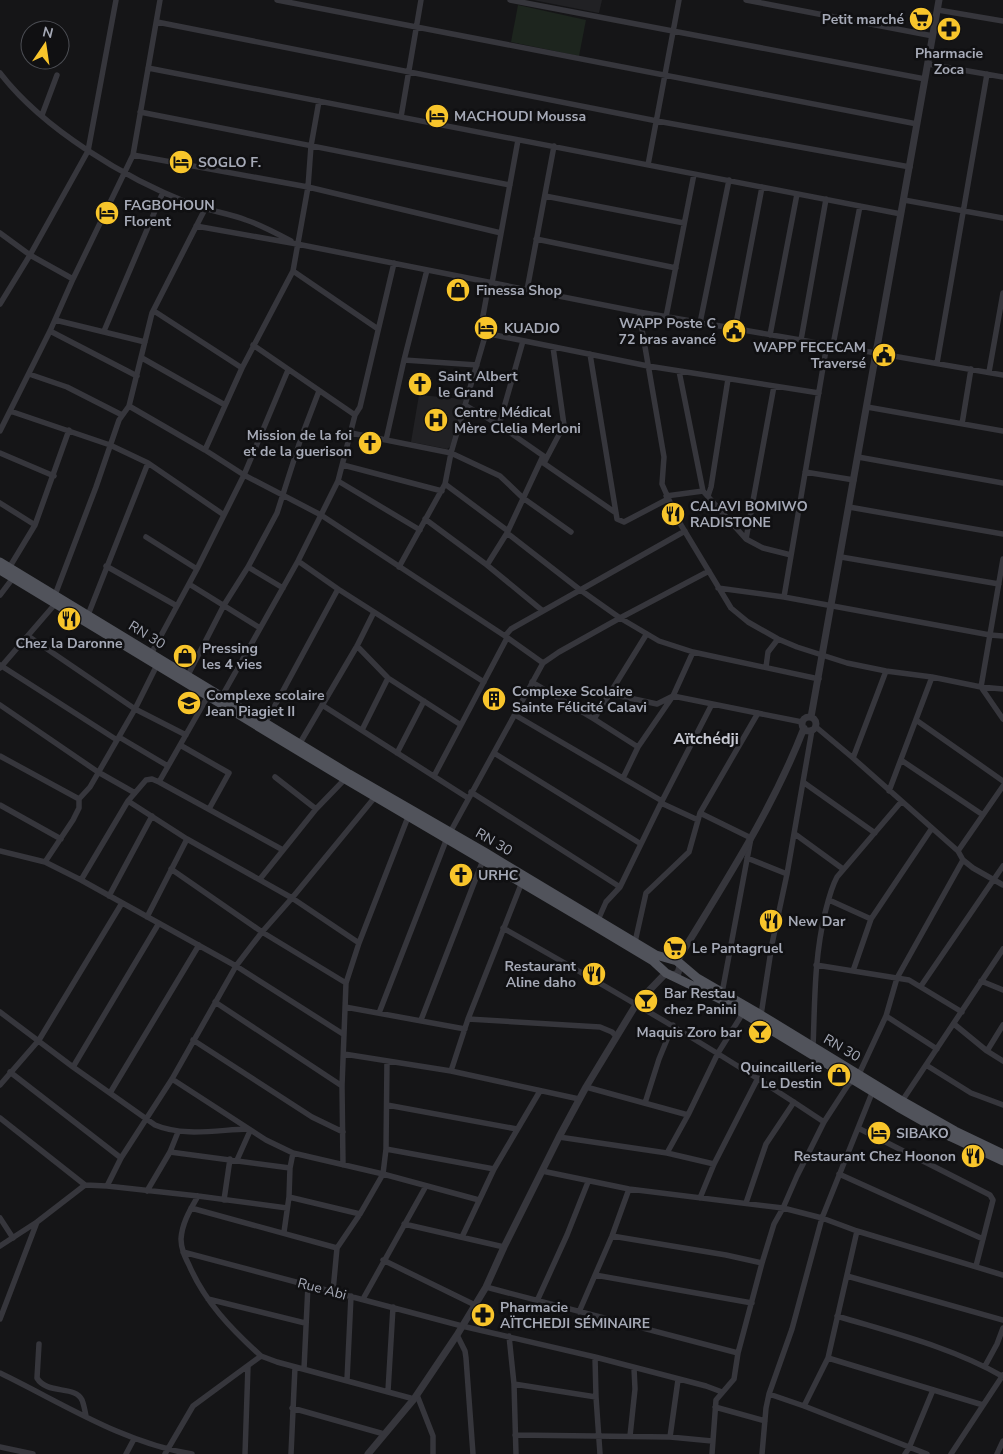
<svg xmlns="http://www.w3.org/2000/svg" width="1003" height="1454" viewBox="0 0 1003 1454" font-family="'Nunito Sans',sans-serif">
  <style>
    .built { fill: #212124 }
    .green { fill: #1d251e }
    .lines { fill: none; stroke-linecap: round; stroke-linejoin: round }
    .minor { stroke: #36363c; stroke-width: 5.5 }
    .tertiary { stroke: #36363c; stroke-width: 7 }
    .primary { stroke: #51535b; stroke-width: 9 }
    .labels { text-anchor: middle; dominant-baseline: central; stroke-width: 5; stroke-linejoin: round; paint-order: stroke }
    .poi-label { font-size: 14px; font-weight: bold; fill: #a6aab7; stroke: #101012; text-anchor: start }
    .street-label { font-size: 14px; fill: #a6aab7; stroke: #101012 }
    .quarter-label { font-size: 16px; font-weight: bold; fill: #c7c9d3; stroke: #101012 }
  </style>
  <rect width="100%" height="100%" fill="#151517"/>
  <!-- built -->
  <path class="built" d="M533 0H602L599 13Z
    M419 395 464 399 450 447 447 449 411 442Z"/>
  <!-- green -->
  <path class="green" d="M518 5 586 20 579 56 511 42Z"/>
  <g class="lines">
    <!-- minor -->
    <path class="minor" d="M277 0 917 124
      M510 0 925 79
      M746 0 933 36
      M938 10 1003 21
      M157 22 657 121 910 167
      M928 64 1003 77
      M148 68 901 214
      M0 73C43 129 126 179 191 204 209 211 228 213 246 220 261 225 276 233 291 241
      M140 112 510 185
      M42 115 57 75
      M401 117 421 0
      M133 155 308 187 501 233
      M648 165 679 0
      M545 196 684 223
      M904 200 1003 218
      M196 226 297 244 639 312 1003 375
      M0 233 30 255 73 279
      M536 239 676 268
      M293 271 378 329
      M489 283 480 332 648 366 819 393
      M492 283 518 140
      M527 290 554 146
      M0 304 30 255 88 151 116 0
      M154 311 242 368
      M639 312 664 457 662 484 678 520 731 608 748 622 778 639 797 647 847 663 886 671 932 677 981 687 1003 689
      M666 317 694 174
      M55 320 145 342
      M700 323 729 180
      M735 329 762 187
      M50 331 137 376
      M104 331 163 192
      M770 335 797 194
      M801 340 826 199
      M253 345 355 415
      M833 345 860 206
      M590 354 617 519 624 522 668 499
      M142 358 225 405
      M404 360 477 365
      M937 363 987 74
      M679 371 703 491 746 539 763 548 791 555
      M989 372 1003 293
      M29 374 67 387 122 415
      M465 405 499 425 545 457
      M129 406 205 450 244 475 321 515 505 636 543 663
      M867 407 1003 431
      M10 411 110 445 148 463 224 515
      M962 424 971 369
      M499 425 523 341
      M0 431 50 331 73 279 133 155 160 0
      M351 433 451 453 500 476 523 498 571 532
      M386 440 404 360 427 270
      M205 450 242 368 293 271 308 187 311 146 319 101
      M0 453 54 476
      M858 457 1003 483
      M542 462 616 513
      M544 463 564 425 553 347
      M343 465 442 491
      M805 472 854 480
      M338 481 420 530
      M445 484 508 531
      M666 496 703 491
      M708 496 711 487 728 379
      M0 503 35 525
      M849 507 1003 534
      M425 519 487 565 543 611
      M507 533 579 589 620 618 659 641 693 652 819 679
      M146 537 197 569
      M746 539 774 386
      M841 557 999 584
      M1003 559 981 687 1003 719
      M298 561 338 589 484 682
      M487 565 507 533 543 456
      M106 566 177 606
      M248 567 283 588
      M399 567 445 484 451 453 486 333
      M9 568 35 525 69 430
      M189 584 260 628
      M718 588 784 597 990 635 1003 636
      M0 595 13 578
      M55 595 96 487 119 420 129 406 152 313 205 209
      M784 597 827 344
      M88 615 148 463
      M28 636 135 709 186 735
      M505 636 511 629 685 531
      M357 646 388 678 461 725
      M151 654 197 569 244 475 288 370
      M0 665 117 740
      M766 667 768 652 778 639
      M0 668 56 603
      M188 675 224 605 248 567 277 513 301 438 319 391
      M532 682 594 719 638 747
      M611 694 657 704 673 696 802 722
      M222 696 298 561 338 481 355 415 360 407 394 263
      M0 705 98 772 135 793
      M322 705 468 798
      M515 715 662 801
      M594 719 646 635
      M916 720 1003 781
      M266 722 338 589
      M816 727 853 758 958 851 963 860 973 868 1003 885
      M362 730 388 678
      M119 737 168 766
      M300 743 357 646 374 612
      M180 745 229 773 209 809
      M397 753 424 701
      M494 753 641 844
      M0 756 79 799
      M853 758 886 671
      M901 760 983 815
      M434 776 507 638
      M275 777 316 809
      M623 778 638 747 673 696 693 652
      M159 782 208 696
      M803 782 875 833
      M889 791 932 677
      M471 792 620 887
      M128 801 187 839 292 898 359 943
      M661 803 698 820
      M0 805 61 839
      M700 813 751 838 722 993
      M795 834 843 869
      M0 851 45 862 81 880 236 966 343 1034
      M958 851 1003 786
      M747 858 787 874
      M45 862 73 820 79 808V799L90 787 135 709 157 665
      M171 869 262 932 346 983
      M260 879 316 809 345 779
      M81 880 128 801 146 780 152 779 159 782 283 850
      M109 896 152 816
      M829 900 871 919
      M147 917 187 839
      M598 920 606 902 620 887 661 803 712 704
      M503 928C613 990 720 1052 824 1122
      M635 942 646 893 689 852 700 813 758 713
      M816 965 909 980 962 1012
      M853 971 871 919 932 828
      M981 981 1003 990
      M921 986 1003 866
      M215 1002 342 1086
      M345 1007 465 1029
      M0 1012 73 1067 155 1125C183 1137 217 1130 247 1129
      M379 1013 447 838 543 663 559 652 620 618 709 571
      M761 1015 772 944 787 874 812 730
      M886 1016 937 1049
      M468 1019 600 1027 612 1032 616 1036
      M421 1020 483 860
      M954 1024 987 1051 1003 1061
      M193 1040 312 1117 343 1132
      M813 1047C815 1001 814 959 825 913 828 901 831 888 837 877L901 802
      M987 1051 1003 1025
      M344 1054 451 1071 579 1099
      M926 1065 971 1093 1003 1105
      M73 1067 159 923
      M451 1071 468 1019 522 882
      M10 1072 121 1158
      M172 1079 266 1140 293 1153 383 1174 479 1200
      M0 1085 39 1040 122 903
      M586 1087 688 1115
      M110 1093 199 945
      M902 1101 1003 949
      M645 1103 659 1059 673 1025
      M387 1105 517 1129
      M0 1118 85 1185 107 1186 198 1196 287 1208
      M858 1128 990 1195 993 1200 976 1266
      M559 1137 667 1153 714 1164
      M386 1149 494 1169
      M170 1152 290 1168
      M667 1153 688 1115 718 1053 743 1013
      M237 1160 250 1131
      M343 1165 342 1086 346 983 359 943 408 817
      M542 1171 629 1189 783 1208 822 1218 857 1231 1003 1275
      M839 1174 983 1239
      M107 1186 121 1158 172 1079 236 966 262 932 292 898 375 797
      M147 1191 170 1152 178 1132
      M198 1196C190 1210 182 1223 181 1239 181 1249 185 1257 189 1265 205 1302 231 1329 261 1356
      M289 1197 360 1214
      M700 1198 714 1164 758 1078
      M224 1200 230 1159
      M746 1203 766 1144 794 1102
      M191 1208 337 1248
      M0 1218 13 1238
      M404 1224 504 1247
      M284 1232 289 1197 290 1168 293 1153
      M612 1236 726 1255 762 1263
      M462 1237 494 1169 540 1091
      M0 1246 37 1222 85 1185
      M183 1252 462 1326 595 1357 706 1386 722 1392
      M383 1260 475 1305
      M595 1275 752 1303
      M847 1276 1003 1320
      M486 1287 738 1353
      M333 1291 337 1248 360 1214 383 1174 386 1149 387 1061
      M208 1299 305 1323
      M363 1299 426 1186
      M537 1301 567 1235 588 1182
      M579 1312 612 1236 629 1189
      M837 1316C893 1333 951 1347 1002 1376
      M0 1319 37 1222
      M457 1335 465 1351 466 1358 473 1454
      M509 1336 514 1384 516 1454
      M39 1344 37 1378C47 1395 75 1385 82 1400 84 1405 85 1411 86 1416
      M595 1357 596 1397 600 1454
      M828 1358 983 1405
      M985 1366 997 1344 1003 1328
      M304 1369 308 1285
      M0 1373C62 1403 123 1443 192 1454
      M347 1380 351 1296
      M514 1384 596 1397
      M388 1391 393 1307
      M769 1394 804 1406 927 1454
      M417 1395 433 1436V1454
      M804 1406 828 1358 857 1231
      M715 1407 765 1421
      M292 1408 384 1434
      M515 1435 670 1437 712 1441
      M630 1436 635 1389 634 1368
      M670 1437 678 1380
      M0 1447 33 1454
      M126 1454 134 1439
      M165 1454 193 1406 261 1356 277 1362 414 1399
      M245 1454 248 1366
      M291 1454 295 1367
      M712 1454 716 1400 734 1379 738 1353 762 1263 774 1224 783 1208 797 1176 824 1122 848 1085 859 1074 886 1016 897 978 963 860
      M762 1454 766 1408 769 1394 792 1329 822 1218 872 1093
      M905 1454 909 1448 933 1390
      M951 1454 1003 1375
      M997 1454 1003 1441"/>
    <!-- tertiary -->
    <path class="tertiary" d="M802 724a7 7 0 1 1 14 0a7 7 0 1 1-14 0Z
      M811 717 939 0
      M368 1454 414 1399 457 1335 486 1287 504 1247 559 1137 586 1087 637 1003 666 973 673 975 678 973 680 966 677 961C723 885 772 811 804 728"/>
    <!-- primary -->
    <path class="primary" d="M0 562 349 774 486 853 656 955 677 961 697 978 761 1015 902 1101 955 1131 1003 1154
      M0 570 345 779 595 926 653 961 666 973 720 999 898 1107 951 1137 1003 1161"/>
  </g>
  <!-- icons -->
  <defs>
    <g id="supermarket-disc" transform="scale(1.25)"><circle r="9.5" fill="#f8c52b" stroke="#101012"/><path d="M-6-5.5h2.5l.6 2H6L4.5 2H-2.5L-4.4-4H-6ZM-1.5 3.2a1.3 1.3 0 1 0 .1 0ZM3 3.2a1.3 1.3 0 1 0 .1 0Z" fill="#111"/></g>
    <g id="pharmacy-disc" transform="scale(1.25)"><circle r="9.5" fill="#f8c52b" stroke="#101012"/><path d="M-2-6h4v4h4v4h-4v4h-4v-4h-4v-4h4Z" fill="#111"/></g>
    <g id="hotel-disc" transform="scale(1.25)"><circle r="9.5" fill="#f8c52b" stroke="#101012"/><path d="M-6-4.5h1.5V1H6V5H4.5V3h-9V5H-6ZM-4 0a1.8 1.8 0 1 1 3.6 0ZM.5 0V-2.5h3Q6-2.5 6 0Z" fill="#111"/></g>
    <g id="shop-disc" transform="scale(1.25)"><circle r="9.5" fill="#f8c52b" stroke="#101012"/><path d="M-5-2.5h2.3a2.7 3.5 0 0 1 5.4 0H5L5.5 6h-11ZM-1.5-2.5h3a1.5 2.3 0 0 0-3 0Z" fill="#111"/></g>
    <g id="civic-disc" transform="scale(1.25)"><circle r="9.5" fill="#f8c52b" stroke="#101012"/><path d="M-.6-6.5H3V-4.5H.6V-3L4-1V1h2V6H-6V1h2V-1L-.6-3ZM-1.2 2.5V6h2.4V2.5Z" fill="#111"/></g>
    <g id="church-disc" transform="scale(1.25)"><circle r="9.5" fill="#f8c52b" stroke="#101012"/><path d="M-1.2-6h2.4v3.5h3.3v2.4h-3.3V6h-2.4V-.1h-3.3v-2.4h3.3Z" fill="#111"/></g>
    <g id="hospital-disc" transform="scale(1.25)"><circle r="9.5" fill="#f8c52b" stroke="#101012"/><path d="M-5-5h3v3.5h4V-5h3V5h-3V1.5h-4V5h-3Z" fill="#111"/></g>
    <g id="restaurant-disc" transform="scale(1.25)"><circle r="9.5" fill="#f8c52b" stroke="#101012"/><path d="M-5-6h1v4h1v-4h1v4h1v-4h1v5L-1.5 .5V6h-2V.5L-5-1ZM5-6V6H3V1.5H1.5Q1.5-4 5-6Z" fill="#111"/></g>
    <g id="building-disc" transform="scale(1.25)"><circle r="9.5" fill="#f8c52b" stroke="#101012"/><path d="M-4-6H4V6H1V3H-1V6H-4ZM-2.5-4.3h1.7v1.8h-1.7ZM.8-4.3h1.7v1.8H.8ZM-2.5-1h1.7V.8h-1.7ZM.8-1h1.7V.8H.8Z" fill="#111"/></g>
    <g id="school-disc" transform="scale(1.25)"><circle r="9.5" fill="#f8c52b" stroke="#101012"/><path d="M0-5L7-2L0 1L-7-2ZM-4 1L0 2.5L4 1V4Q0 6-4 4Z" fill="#111"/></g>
    <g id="bar-disc" transform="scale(1.25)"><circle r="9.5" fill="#f8c52b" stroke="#101012"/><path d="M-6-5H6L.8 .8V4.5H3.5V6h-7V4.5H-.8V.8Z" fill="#111"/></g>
  </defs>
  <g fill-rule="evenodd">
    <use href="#supermarket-disc" x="921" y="19"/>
    <use href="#pharmacy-disc" x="949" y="29"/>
    <use href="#hotel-disc" x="437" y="116"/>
    <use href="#hotel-disc" x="181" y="162"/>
    <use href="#hotel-disc" x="107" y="213"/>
    <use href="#shop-disc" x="458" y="290"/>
    <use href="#hotel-disc" x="486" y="328"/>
    <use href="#civic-disc" x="734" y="331"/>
    <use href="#civic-disc" x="884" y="355"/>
    <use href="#church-disc" x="420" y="384"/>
    <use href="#hospital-disc" x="436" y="420"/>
    <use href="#church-disc" x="370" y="443"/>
    <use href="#restaurant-disc" x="673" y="514"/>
    <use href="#restaurant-disc" x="69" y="619"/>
    <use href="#shop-disc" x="185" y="656"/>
    <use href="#building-disc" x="494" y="699"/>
    <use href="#school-disc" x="189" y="703"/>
    <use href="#church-disc" x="461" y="875"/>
    <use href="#restaurant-disc" x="771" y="921"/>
    <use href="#supermarket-disc" x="675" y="948"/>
    <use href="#restaurant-disc" x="594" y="974"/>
    <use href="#bar-disc" x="646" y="1001"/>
    <use href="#bar-disc" x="760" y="1032"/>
    <use href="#shop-disc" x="839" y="1075"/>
    <use href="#hotel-disc" x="879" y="1133"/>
    <use href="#restaurant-disc" x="973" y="1156"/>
    <use href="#pharmacy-disc" x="483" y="1315"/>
  </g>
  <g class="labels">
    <!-- poi labels -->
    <g class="poi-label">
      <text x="904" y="19" text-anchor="end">Petit marché</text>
      <text x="949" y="53" text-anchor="middle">Pharmacie<tspan x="949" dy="16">Zoca</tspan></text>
      <text x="454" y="116">MACHOUDI Moussa</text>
      <text x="198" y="162">SOGLO F.</text>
      <text x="124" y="205">FAGBOHOUN<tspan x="124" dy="16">Florent</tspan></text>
      <text x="476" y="290">Finessa Shop</text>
      <text x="716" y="323" text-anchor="end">WAPP Poste C<tspan x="716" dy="16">72 bras avancé</tspan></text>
      <text x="504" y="328">KUADJO</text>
      <text x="866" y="347" text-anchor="end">WAPP FECECAM<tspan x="866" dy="16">Traversé</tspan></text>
      <text x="438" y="376">Saint Albert<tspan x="438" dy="16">le Grand</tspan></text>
      <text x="454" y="412">Centre Médical<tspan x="454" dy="16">Mère Clelia Merloni</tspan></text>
      <text x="352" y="435" text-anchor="end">Mission de la foi<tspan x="352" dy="16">et de la guerison</tspan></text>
      <text x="690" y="506">CALAVI BOMIWO<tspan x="690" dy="16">RADISTONE</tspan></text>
      <text x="69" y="643" text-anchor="middle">Chez la Daronne</text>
      <text x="202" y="648">Pressing<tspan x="202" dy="16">les 4 vies</tspan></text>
      <text x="512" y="691">Complexe Scolaire<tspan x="512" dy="16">Sainte Félicité Calavi</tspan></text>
      <text x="206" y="695">Complexe scolaire<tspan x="206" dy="16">Jean Piagiet II</tspan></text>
      <text x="478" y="875">URHC</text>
      <text x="788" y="921">New Dar</text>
      <text x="692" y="948">Le Pantagruel</text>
      <text x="576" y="966" text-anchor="end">Restaurant<tspan x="576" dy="16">Aline daho</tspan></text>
      <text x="664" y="993">Bar Restau<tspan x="664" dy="16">chez Panini</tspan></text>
      <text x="742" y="1032" text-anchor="end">Maquis Zoro bar</text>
      <text x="822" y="1067" text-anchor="end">Quincaillerie<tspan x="822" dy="16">Le Destin</tspan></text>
      <text x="896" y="1133">SIBAKO</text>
      <text x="956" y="1156" text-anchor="end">Restaurant Chez Hoonon</text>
      <text x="500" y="1307">Pharmacie<tspan x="500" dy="16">AÏTCHEDJI SÉMINAIRE</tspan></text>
    </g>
    <!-- street labels -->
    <g class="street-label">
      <text transform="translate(147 635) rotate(32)">RN 30</text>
      <text transform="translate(494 842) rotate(30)">RN 30</text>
      <text transform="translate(842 1048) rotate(30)">RN 30</text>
      <text transform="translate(322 1289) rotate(15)">Rue Abi</text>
    </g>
    <!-- quarter labels -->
    <g class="quarter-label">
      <text x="706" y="739">Aïtchédji</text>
    </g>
  </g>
  <!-- north arrow -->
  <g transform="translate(45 45) rotate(13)"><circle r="24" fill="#101012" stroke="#4c4e54"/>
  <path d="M0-4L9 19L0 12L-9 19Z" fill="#f8c52b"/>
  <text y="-8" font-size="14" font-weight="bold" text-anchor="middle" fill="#a6aab7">N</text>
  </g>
</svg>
